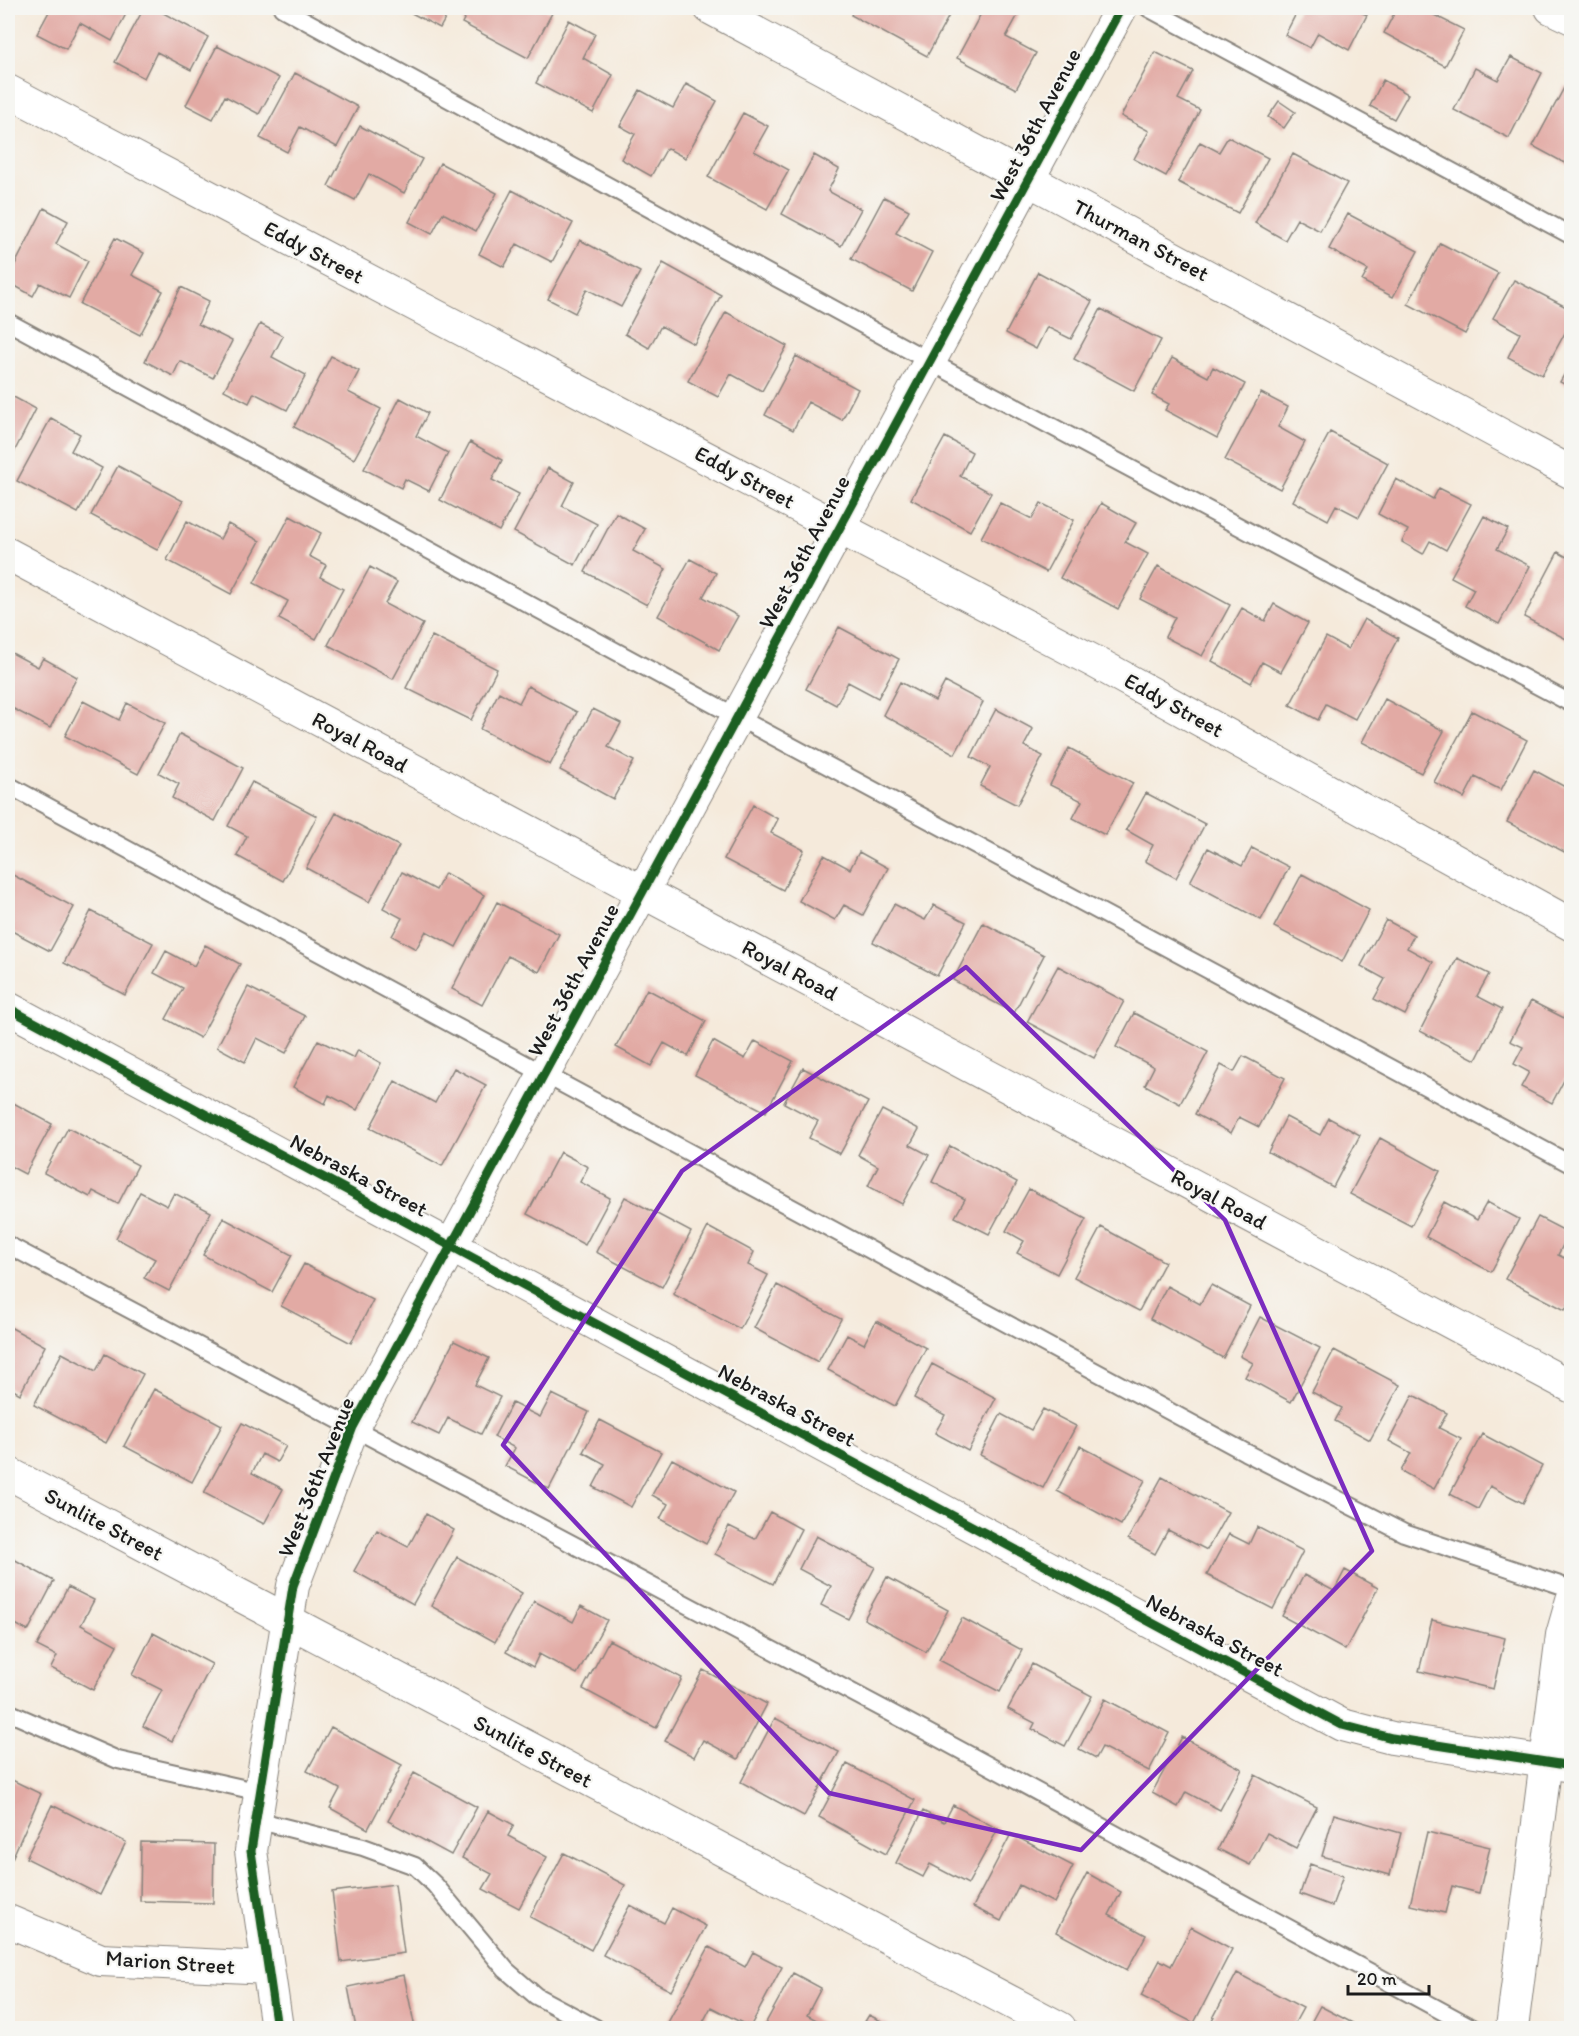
<svg xmlns="http://www.w3.org/2000/svg" width="1579" height="2036" viewBox="0 0 1579 2036" font-family="Itim,sans-serif">
  <style>
    .building { fill: #e2aaa4 }
    .lines { fill: none; stroke-linecap: round; stroke-linejoin: round }
    .service-casing { stroke: #88837c; stroke-width: 20 }
    .minor-casing { stroke: #88837c; stroke-width: 34 }
    .service { stroke: #fff; stroke-width: 16 }
    .minor { stroke: #fff; stroke-width: 32 }
    .cycleway-casing { stroke: #f6f6f2; stroke-width: 13 }
    .cycleway { stroke: #1b5e20; stroke-width: 9 }
    .marked { fill: none; stroke: #7b2cbf; stroke-width: 4.5; stroke-linejoin: round }
    .labels { text-anchor: middle; dominant-baseline: central; stroke-width: 4.5; stroke-linejoin: round; paint-order: stroke }
    .street-label { font-size: 22px; fill: #1c1c1c; stroke: #f6f6f2 }
  </style>
  <rect width="100%" height="100%" fill="#f6f6f2"/>
  <filter id="ink" filterUnits="userSpaceOnUse"><feTurbulence type="fractalNoise" baseFrequency=".0167" numOctaves="2"/><feDisplacementMap in="SourceGraphic" scale="12" xChannelSelector="R" yChannelSelector="G"/><feConvolveMatrix kernelMatrix="1 2 1 2 8 2 1 2 1" color-interpolation-filters="sRGB"/></filter>
  <filter id="wash" filterUnits="userSpaceOnUse"><feTurbulence type="fractalNoise" baseFrequency=".008" numOctaves="4" result="noise"/><feDisplacementMap in="SourceGraphic" scale="24" xChannelSelector="R" yChannelSelector="G"/><feGaussianBlur stdDeviation="1.35" result="paint"/><feColorMatrix in="noise" values="0 0 0 0 0 0 0 0 0 0 0 0 0 0 0 0 0 1.4 0 .05"/><feComposite in="paint" operator="in"/></filter>
  <g filter="url(#wash)">
    <rect width="100%" height="100%" fill="#f5eadb"/>
    <g id="blocks">
      <!-- building -->
      <path class="building" d="M51 8H129L112 41 80 23 66 49 37 34Z
        M144 8H154L208 37 191 70 157 52 144 78 115 62Z
        M402 8H451L440 28Z
        M470 8H543L552 13 528 58 462 23Z
        M855 8H947L952 10 927 56 851 15Z
        M984 8H1008L1019 13 1006 37 1036 53 1016 89 957 58Z
        M1299 8H1352L1367 15 1349 50 1318 33 1310 48 1285 35Z
        M1397 8H1420L1464 30 1445 66 1384 33Z
        M569 20 595 34 583 58 613 75 593 113 536 83Z
        M217 46 279 78 259 114 225 96 213 119 186 105Z
        M1155 52 1193 71 1178 99 1200 110 1166 176 1134 159 1149 131 1121 116Z
        M1511 57 1542 73 1509 138 1454 110 1475 68 1498 80Z
        M295 73 358 107 337 147 300 127 287 152 260 138Z
        M1383 80 1408 94 1394 119 1370 106Z
        M686 84 717 101 685 158 667 148 651 176 621 159 635 134 620 126 640 90 673 108Z
        M1565 86 1572 89V167L1533 146Z
        M1279 101 1295 112 1284 128 1268 117Z
        M743 113 768 126 754 151 789 170 767 209 708 177Z
        M360 126 422 159 404 193 369 174 355 200 328 186Z
        M1228 137 1268 158 1238 213 1178 182 1200 142 1219 152Z
        M1293 154 1347 183 1320 231 1297 219 1285 240 1255 223Z
        M814 155 839 169 828 191 861 209 841 246 782 214Z
        M440 163 497 193 476 231 443 213 432 234 409 222Z
        M512 190 573 223 552 262 517 244 504 267 479 254Z
        M884 197 909 210 896 233 932 252 912 291 851 259Z
        M44 208 68 221 56 244 88 261 69 298 40 283 33 296 8 282V278Z
        M1348 214 1418 251 1393 297 1362 281 1368 270 1329 249Z
        M115 238 144 253 132 275 163 291 140 335 80 304Z
        M580 240 640 272 621 307 587 289 575 313 548 299Z
        M1440 243 1498 273 1465 334 1408 304Z
        M663 263 721 295 694 344 661 326 649 348 625 334Z
        M1038 272 1092 301 1071 339 1047 327 1036 349 1006 333Z
        M1514 280 1572 310V320L1542 375 1508 357 1520 333 1493 318Z
        M181 287 209 301 198 324 232 341 213 378 180 361 173 376 145 361Z
        M1101 309 1161 340 1134 391 1074 359Z
        M726 312 787 346 762 391 731 374 718 397 688 381Z
        M260 324 283 336 272 357 306 375 287 410 254 393 249 403 224 390Z
        M331 356 359 371 348 392 381 409 354 459 294 427Z
        M796 356 858 389 842 420 808 402 793 430 765 415Z
        M1172 358 1208 377 1213 367 1245 384 1217 438 1165 410 1169 404 1152 395Z
        M1572 361V388L1560 382Z
        M1261 393 1288 407 1278 427 1305 442 1280 489 1225 460Z
        M8 394 36 409 8 464Z
        M400 398 428 413 416 436 448 453 429 491 405 479 401 488 364 469Z
        M51 418 80 434 71 451 102 468 78 513 17 481Z
        M1330 432 1388 463 1359 517 1336 505 1328 520 1293 501Z
        M945 437 972 452 960 476 991 493 970 531 911 499Z
        M470 442 502 460 492 480 519 494 499 531 440 500Z
        M118 466 183 501 157 550 91 515Z
        M548 468 574 482 562 506 597 524 575 565 514 532Z
        M1396 479 1433 499 1439 488 1471 504 1446 550 1430 541 1423 554 1402 542 1408 530 1378 514Z
        M1000 503 1032 519 1041 503 1074 520 1046 572 981 538Z
        M1101 503 1136 523 1125 542 1148 554 1118 609 1060 578Z
        M616 513 645 529 633 551 666 569 647 605 585 572Z
        M290 516 321 533 309 556 326 565 320 577 343 589 316 639 279 619 288 601 254 583Z
        M1484 516 1508 529 1497 549 1530 566 1499 624 1465 606 1474 589 1451 577Z
        M187 521 220 539 228 524 260 541 231 594 167 560Z
        M1558 552 1572 560V642L1524 617Z
        M690 559 716 573 703 597 738 616 719 650 658 616Z
        M1158 566 1230 605 1202 656 1165 637 1175 617 1140 599Z
        M370 567 397 582 385 604 423 624 393 679 328 645Z
        M1274 604 1308 623 1281 672 1262 662 1251 683 1212 661 1242 608 1265 621Z
        M1364 619 1398 638 1355 719 1326 704 1318 720 1290 705 1326 637 1348 649Z
        M839 627 899 659 878 698 848 682 836 705 806 689Z
        M432 636 497 669 471 720 406 688Z
        M8 651 38 667 43 658 77 677 50 728 8 706Z
        M900 682 935 701 945 682 983 702 955 754 883 715Z
        M528 686 577 712 550 765 480 729 499 692 519 703Z
        M1385 699 1444 731 1421 773 1362 742Z
        M83 701 119 720 127 703 165 723 138 774 65 736Z
        M593 709 621 723 608 747 634 761 613 799 560 770Z
        M996 709 1033 729 1024 746 1043 756 1017 805 980 786 990 767 971 757Z
        M1472 711 1527 740 1501 790 1475 777 1464 798 1434 782Z
        M180 734 243 768 215 821 172 798 179 784 159 773Z
        M1069 748 1133 783 1105 835 1073 818 1082 801 1050 785Z
        M1534 770 1565 787 1572 776V856L1507 822Z
        M252 782 317 816 283 881 237 856 247 836 228 826Z
        M1146 793 1205 824 1176 878 1145 861 1153 845 1126 830Z
        M753 805 778 819 771 833 804 850 783 890 724 859Z
        M336 813 399 846 369 902 306 868Z
        M1208 848 1242 866 1252 848 1289 867 1261 920 1190 882Z
        M859 852 888 868 863 915 844 905 835 920 799 901 824 855 850 869Z
        M402 872 436 890 445 873 484 895 456 947 426 931 416 949 392 936 402 918 383 908Z
        M9 873 74 907 50 951 8 929Z
        M1302 874 1369 910 1342 962 1274 927Z
        M497 902 559 934 539 972 508 956 482 1005 452 989Z
        M894 904 925 920 934 905 966 922 937 976 873 942Z
        M91 911 153 943 125 995 64 963Z
        M1386 920 1414 935 1407 948 1433 962 1405 1015 1374 999 1385 979 1361 966Z
        M983 923 1044 955 1014 1013 953 980Z
        M205 945 240 964 200 1038 166 1019 183 988 154 973 166 951 194 966Z
        M1457 958 1489 974 1477 996 1502 1009 1476 1060 1420 1031Z
        M1058 966 1124 1001 1094 1058 1027 1022Z
        M248 987 305 1016 286 1053 257 1038 245 1062 217 1047Z
        M647 989 706 1021 688 1056 664 1043 651 1066 616 1047Z
        M1531 1001 1572 1022V1065L1552 1103 1521 1087 1529 1072 1514 1064 1523 1047 1510 1041Z
        M1134 1013 1208 1052 1180 1104 1145 1085 1154 1067 1116 1047Z
        M318 1040 354 1058 358 1050 381 1063 357 1110 329 1095 325 1104 293 1087Z
        M713 1041 745 1059 755 1041 793 1061 766 1112 695 1075Z
        M1243 1056 1285 1078 1259 1127 1239 1117 1231 1133 1195 1114 1221 1065 1234 1072Z
        M454 1068 486 1085 442 1166 370 1128 395 1081 435 1103Z
        M803 1068 868 1102 840 1154 809 1138 818 1121 784 1103Z
        M8 1100 52 1124 25 1174 8 1165Z
        M882 1110 919 1129 910 1145 929 1155 902 1204 868 1186 878 1166 858 1155Z
        M1286 1117 1320 1135 1329 1118 1360 1135 1333 1187 1268 1152Z
        M68 1128 138 1165 118 1204 93 1191 90 1197 44 1173Z
        M1380 1138 1440 1171 1411 1226 1350 1194Z
        M950 1146 1017 1182 989 1234 955 1217 965 1199 932 1182Z
        M560 1152 588 1167 580 1182 610 1198 585 1245 527 1214Z
        M1029 1189 1086 1219 1057 1274 1017 1253 1024 1241 1006 1231Z
        M140 1192 167 1206 174 1193 211 1212 169 1291 144 1278 155 1259 116 1238Z
        M625 1197 691 1232 662 1287 596 1252Z
        M1444 1202 1477 1220 1487 1202 1519 1219 1491 1272 1426 1237Z
        M1538 1217 1569 1233 1558 1255 1572 1262V1298L1565 1310 1505 1279Z
        M223 1218 292 1255 272 1292 203 1255Z
        M708 1227 754 1252 748 1265 768 1275 740 1329 673 1294Z
        M1101 1227 1165 1262 1139 1311 1074 1277Z
        M304 1264 373 1300 351 1343 281 1306Z
        M777 1285 841 1319 818 1362 754 1328Z
        M1211 1285 1250 1306 1223 1358 1150 1319 1167 1286 1200 1304Z
        M1260 1317 1320 1348 1291 1402 1245 1377 1253 1363 1240 1356Z
        M876 1321 926 1348 895 1406 828 1370 847 1335 864 1344Z
        M8 1326 45 1346 20 1394 8 1387Z
        M454 1341 489 1358 475 1385 500 1397 481 1434 448 1418 439 1435 412 1422Z
        M1334 1350 1400 1385 1370 1440 1335 1421 1342 1408 1312 1392Z
        M62 1353 96 1371 105 1354 143 1374 106 1443 34 1405Z
        M932 1364 996 1398 968 1451 935 1433 945 1415 914 1398Z
        M154 1389 222 1425 192 1482 124 1446Z
        M552 1394 589 1412 549 1489 505 1466 515 1448 494 1437 512 1403 540 1417Z
        M1413 1395 1447 1413 1439 1428 1461 1439 1434 1489 1401 1471 1411 1453 1389 1441Z
        M1043 1409 1076 1426 1043 1488 980 1455 1001 1414 1031 1430Z
        M600 1420 661 1452 631 1507 593 1487 605 1464 583 1452Z
        M242 1423 286 1446 277 1462 262 1454 252 1473 283 1489 264 1524 204 1493Z
        M1482 1434 1542 1466 1523 1503 1490 1486 1478 1509 1450 1494Z
        M1080 1446 1145 1480 1121 1525 1057 1491Z
        M672 1459 734 1492 706 1544 660 1519 668 1504 652 1495Z
        M1162 1477 1228 1512 1207 1550 1168 1530 1155 1554 1128 1539Z
        M770 1512 801 1529 773 1584 715 1554 729 1526 755 1539Z
        M426 1514 454 1530 413 1604 354 1571 377 1530 408 1547Z
        M1257 1527 1303 1551 1273 1609 1207 1575 1229 1534 1249 1544Z
        M816 1536 875 1567 848 1619 821 1605 831 1586 799 1569Z
        M8 1556 54 1581 28 1631 8 1620Z
        M457 1557 522 1593 495 1642 431 1606Z
        M1345 1570 1378 1588 1345 1650 1282 1616 1304 1575 1334 1591Z
        M887 1577 948 1610 926 1652 864 1619Z
        M68 1587 94 1600 81 1625 117 1645 93 1690 51 1668 57 1656 37 1646Z
        M534 1601 573 1622 581 1606 607 1620 577 1674 539 1654 533 1667 506 1652Z
        M962 1618 1022 1650 1000 1692 939 1660Z
        M1432 1620 1505 1638 1493 1689 1419 1671Z
        M153 1633 212 1664 172 1741 143 1726 162 1690 132 1675Z
        M609 1640 682 1678 656 1728 583 1689Z
        M1032 1664 1092 1696 1065 1746 1032 1729 1035 1723 1008 1709Z
        M703 1670 767 1704 738 1759 703 1740 694 1757 665 1741Z
        M1105 1699 1169 1733 1149 1771 1102 1747 1096 1758 1079 1749Z
        M775 1718 839 1752 804 1816 741 1782Z
        M331 1727 402 1765 368 1829 330 1808 340 1789 307 1771Z
        M1182 1737 1242 1769 1220 1810 1186 1792 1178 1807 1152 1793Z
        M847 1764 915 1800 886 1854 819 1817Z
        M414 1773 477 1807 451 1855 388 1821Z
        M1255 1775 1317 1807 1296 1848 1267 1833 1250 1865 1218 1849Z
        M8 1778 41 1794 10 1863 8 1862Z
        M52 1805 126 1842 100 1895 26 1858Z
        M953 1805 998 1829 968 1884 930 1864 923 1877 896 1863 923 1811 944 1822Z
        M488 1811 514 1825 508 1836 547 1857 519 1908 483 1889 492 1874 462 1858Z
        M1334 1814 1401 1833 1390 1875 1322 1856Z
        M1427 1832 1490 1847 1479 1893 1452 1886 1445 1913 1410 1905Z
        M1011 1834 1073 1866 1054 1903 1019 1885 1001 1921 973 1907Z
        M141 1842 214 1844 213 1903 140 1901Z
        M564 1853 625 1885 591 1950 530 1917Z
        M1310 1864 1343 1876 1332 1906 1300 1894Z
        M1087 1873 1121 1892 1109 1915 1146 1935 1127 1970 1056 1932Z
        M395 1884 404 1953 341 1962 332 1892Z
        M630 1905 664 1923 672 1908 706 1926 671 1991 603 1955Z
        M1191 1927 1232 1949 1194 2023 1141 1996 1160 1960 1171 1966Z
        M709 1947 745 1967 753 1952 782 1967 750 2027 711 2007 700 2028H665Z
        M793 1973 821 1988 807 2015 831 2028H763Z
        M1237 1973 1303 2008 1292 2028H1219L1210 2024Z
        M404 1975 415 2028H356L348 1987Z
        M1320 2006 1362 2028H1308Z
        M869 2015 895 2028H861Z"/>
    </g>
  </g>
  <g filter="url(#ink)">
    <use href="#blocks" fill-opacity="0" stroke="#88837c" stroke-width="1.5"/>
    <g class="lines">
      <!-- service casing -->
      <g class="service-casing">
        <path id="service" d="M282 8 929 361 1572 704
          M1148 8 1572 236
          M8 322 737 717 1572 1165
          M8 785 1245 1452 1404 1533 1572 1589
          M8 1245 925 1731 1473 2028
          M8 1712 118 1760 260 1792
          M256 1820 363 1847 415 1866 435 1885 506 1970 536 1996 596 2028"/>
      </g>
      <!-- minor casing -->
      <g class="minor-casing">
        <path id="minor" d="M710 8 1572 473
          M1551 8 1572 18
          M8 91 1095 662 1572 925
          M8 554 1572 1387
          M8 1008 1342 1725 1392 1738 1572 1766
          M8 1473 1060 2028
          M8 1921 101 1960 268 1968
          M277 2028 251 1851 293 1586 353 1427 1121 8
          M1512 2028 1562 1635 1572 1600"/>
      </g>
      <!-- service -->
      <use href="#service" class="service"/>
      <!-- minor -->
      <use href="#minor" class="minor"/>
      <!-- cycleway casing -->
      <g class="cycleway-casing">
        <path id="cycleway" d="M8 1008 1342 1725 1392 1738 1572 1766
          M277 2028 251 1851 293 1586 353 1427 1121 8"/>
      </g>
      <!-- cycleway -->
      <use href="#cycleway" class="cycleway"/>
    </g>
  </g>
  <!-- marked area -->
  <path class="marked" d="M966 967 1225 1220 1372 1551 1081 1850 829 1793 503 1445 682 1171Z"/>
  <g class="labels">
    <!-- street labels -->
    <g class="street-label">
      <text transform="translate(1035 125) rotate(-62)">West 36th Avenue</text>
      <text transform="translate(1141 240) rotate(28)">Thurman Street</text>
      <text transform="translate(314 252) rotate(28)">Eddy Street</text>
      <text transform="translate(745 477) rotate(28)">Eddy Street</text>
      <text transform="translate(804 552) rotate(-62)">West 36th Avenue</text>
      <text transform="translate(1174 705) rotate(29)">Eddy Street</text>
      <text transform="translate(360 742) rotate(28)">Royal Road</text>
      <text transform="translate(790 970) rotate(28)">Royal Road</text>
      <text transform="translate(573 980) rotate(-62)">West 36th Avenue</text>
      <text transform="translate(359 1175) rotate(28)">Nebraska Street</text>
      <text transform="translate(1219 1199) rotate(28)">Royal Road</text>
      <text transform="translate(787 1405) rotate(28)">Nebraska Street</text>
      <text transform="translate(316 1477) rotate(-68)">West 36th Avenue</text>
      <text transform="translate(104 1524) rotate(28)">Sunlite Street</text>
      <text transform="translate(1215 1635) rotate(28)">Nebraska Street</text>
      <text transform="translate(533 1751) rotate(28)">Sunlite Street</text>
      <text transform="translate(170 1962) rotate(4)">Marion Street</text>
    </g>
  </g>
  <!-- margin -->
  <rect width="1579" height="2036" fill="none" stroke="#f6f6f2" stroke-width="30"/>
  <!-- scale -->
  <path d="M1348 1985v9h81v-9" fill="none" stroke="#1c1c1c" stroke-width="3"/>
  <text x="1357" y="1985" font-size="18" fill="#1c1c1c" stroke="#f6f6f2" stroke-width="4.5" paint-order="stroke">20 m</text>
</svg>
